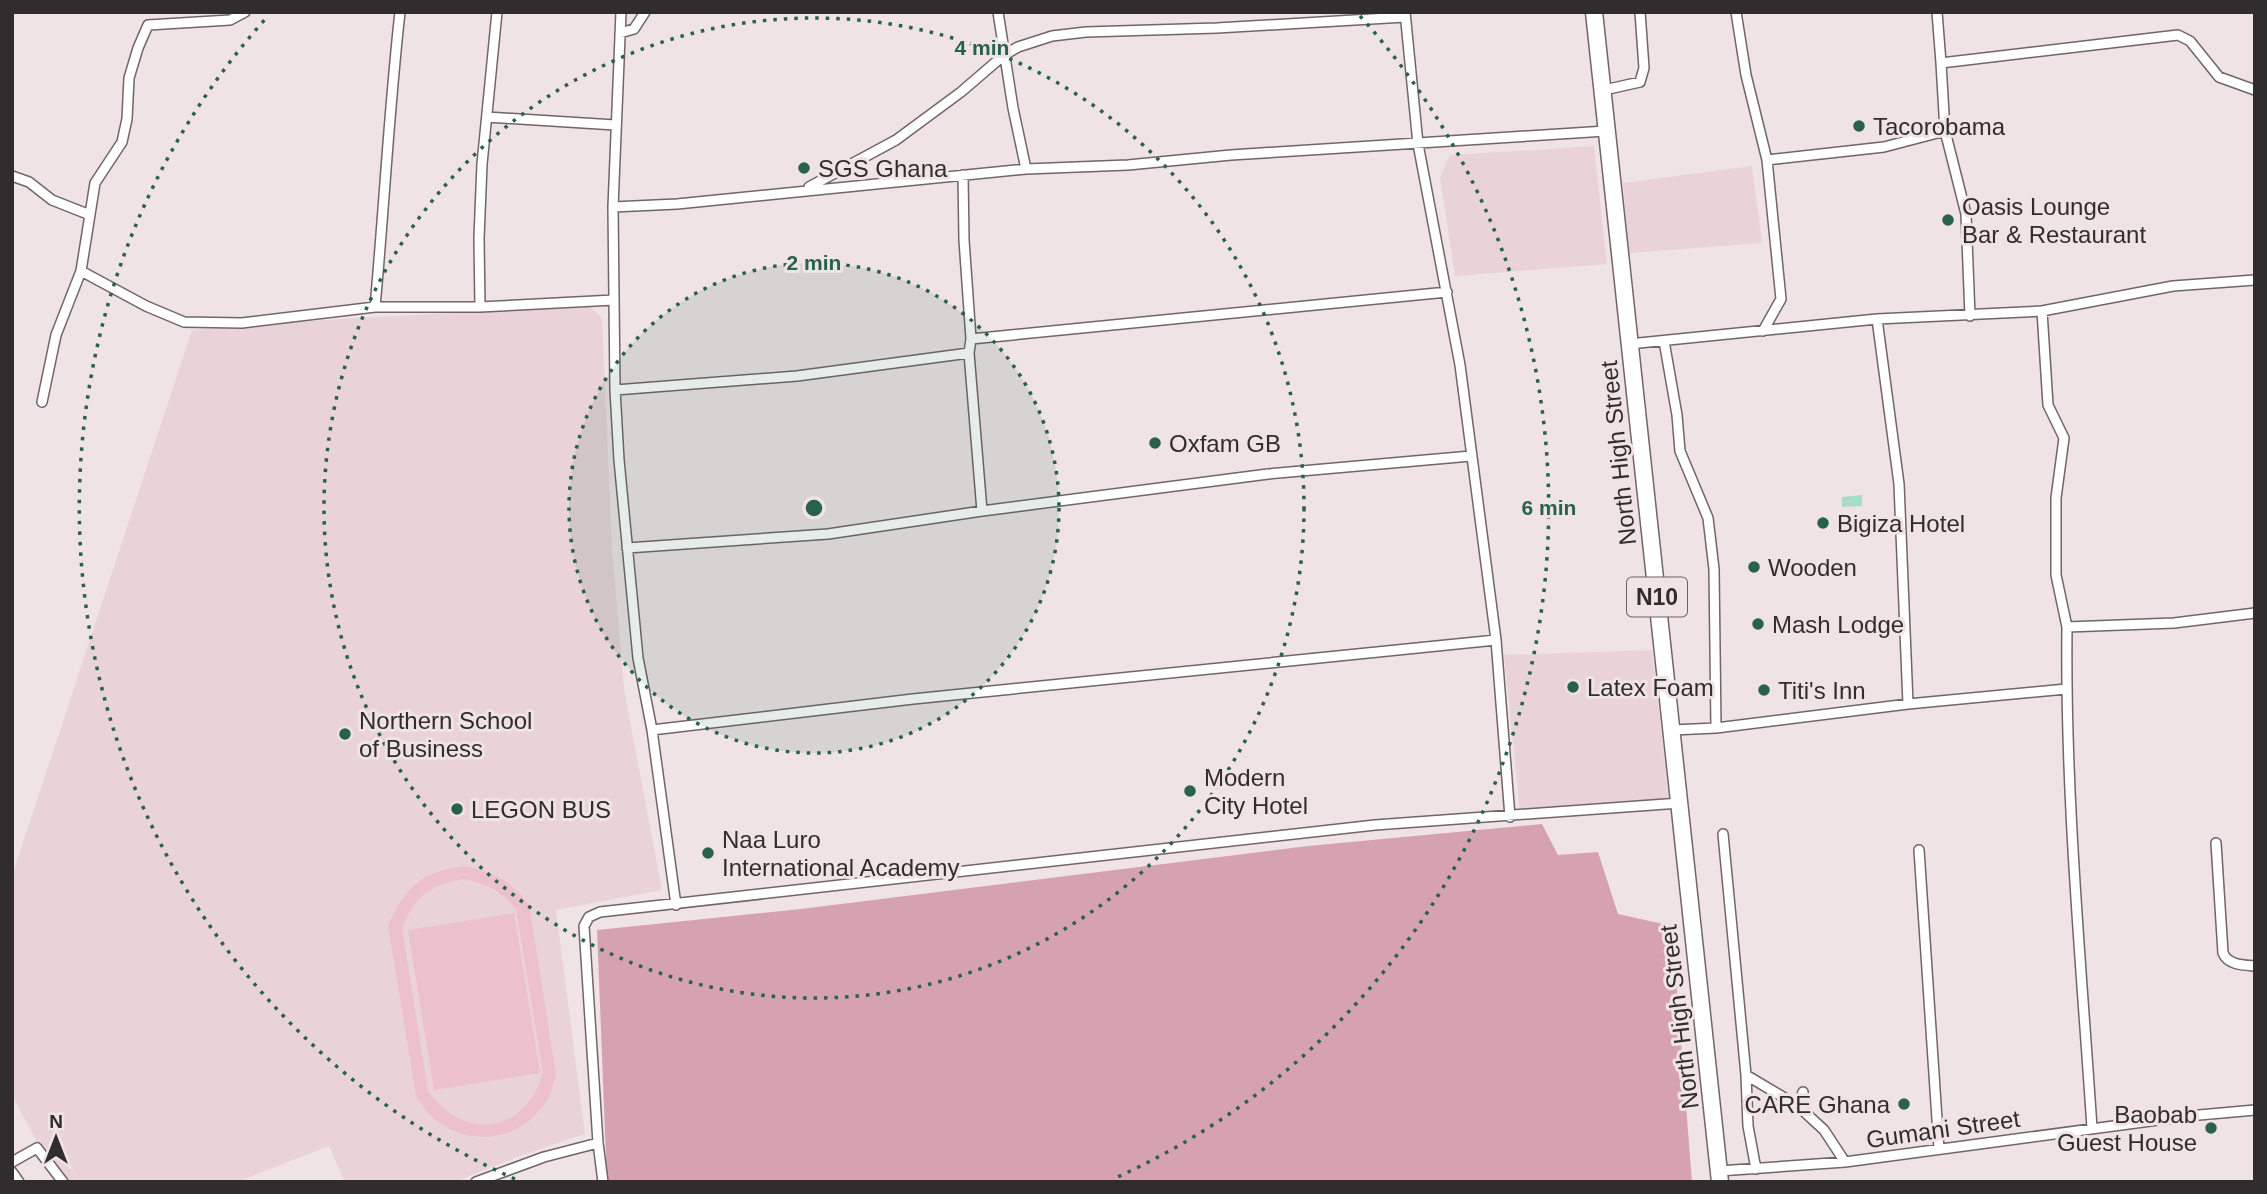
<svg xmlns="http://www.w3.org/2000/svg" width="2267" height="1194" viewBox="0 0 2267 1194" font-family="Helvetica,sans-serif">
  <style>
    .built { fill: #e9d3d9 }
    .green { fill: #ecc1cc; fill-rule: evenodd }
    .forest { fill: #d7a2b0 }
    .water { fill: #a7ddc4 }
    .lines { fill: none; stroke-linecap: round; stroke-linejoin: round }
    .street-casing { stroke: #716568; stroke-width: 12 }
    .highway-casing { stroke: #716568; stroke-width: 19 }
    .street { stroke: #fff; stroke-width: 9 }
    .highway { stroke: #fff; stroke-width: 16 }
    .ring { fill: none; stroke: #28624c; stroke-width: 3.5; stroke-dasharray: 3.5 7 }
    .poi-dot { fill: #28624c; stroke: #f0e3e6; stroke-width: 2.5 }
    .labels { text-anchor: middle; dominant-baseline: central; stroke-width: 6; stroke-linejoin: round; paint-order: stroke }
    .shield { fill: #f0e3e6; stroke: #6a6365; stroke-width: 2 }
    .shield-label { font-size: 23px; font-weight: bold; fill: #312c2e }
    .poi-label { font-size: 24px; fill: #312c2e; stroke: #f0e3e6; text-anchor: start }
    .street-label { font-size: 24px; fill: #312c2e; stroke: #f0e3e6 }
    .centre { fill: #28624c; stroke: #f0e3e6; stroke-width: 3.5 }
    .ring-label { font-size: 21px; text-anchor: middle; font-weight: bold; fill: #28624c; stroke: #f0e3e6; stroke-width: 6; stroke-linejoin: round; paint-order: stroke }
  </style>
  <rect width="100%" height="100%" fill="#f0e3e6"/>
  <!-- built -->
  <path class="built" d="M1594 146 1607 264 1455 276 1440 177 1450 155Z
    M1752 166 1762 243 1629 253 1623 183Z
    M589 306 602 318 612 548 624 689 662 890 556 910 585 1134 525 1154 454 1182H345L329 1146 237 1182H67L41 1149 12 1096V876L192 330 339 319Z
    M1652 650 1669 800 1520 811 1504 655Z"/>
  <!-- green -->
  <path class="green" d="M463 866C496 872 507 879 529 904L556 1074C554 1082 552 1092 547 1100 522 1141 470 1149 433 1118 426 1112 421 1103 416 1096L388 926C406 886 420 873 463 866ZM464 879C487 884 501 891 516 909L543 1073C525 1134 465 1142 428 1091L402 928C415 896 429 885 464 879Z
    M514 913 540 1073 434 1090 408 930Z"/>
  <!-- forest -->
  <path class="forest" d="M1542 824 1558 855 1598 852 1618 914 1672 926 1692 1182H607L597 930 801 909 1308 846Z"/>
  <!-- water -->
  <path class="water" d="M1862 495V506L1842 507V497Z"/>
  <g class="lines">
    <!-- street casing -->
    <g class="street-casing">
      <path id="street" d="M621 12 613 207 615 390 619 460 638 658 652 730 676 905
        M998 12 1013 108 1026 169
        M1405 12 1418 144 1460 365 1496 640 1510 817
        M1736 12 1746 75 1767 160
        M1937 12 1941 63
        M620 33 634 29 645 12
        M1604 90 1640 82 1644 68 1640 12
        M487 117 615 125
        M1945 131 1966 214 1970 316
        M963 175 964 240 971 339 969 353 982 511
        M12 176 29 182 52 200 90 215
        M809 187 896 140 961 92 1004 55 1018 47 1052 36 1086 32 1217 28 1405 17
        M613 207 677 204 1026 169 1128 165 1231 155 1606 131
        M81 271 146 306 184 322 242 323 375 307H480L614 300
        M375 307C384 209 389 110 400 12
        M480 307 479 238 482 164 497 12
        M2042 311 2048 405 2064 438 2056 498V575L2067 627
        M1877 319 1899 484 1908 704
        M1763 331 1781 299 1767 160 1884 147 1945 131 1941 63 2178 35 2190 41 2219 77 2255 90
        M971 339 1447 292
        M1664 341 1677 415 1680 451 1708 518 1714 569 1716 728
        M1629 344 1877 319 2042 311 2173 286 2255 280
        M615 390 797 376 969 353
        M42 402 56 335 81 271 95 183 122 142 127 119 129 78 138 48 148 25 230 20 245 12
        M627 548 828 534 982 511 1268 474 1471 456
        M652 730 913 699 1496 640
        M1672 730 1716 728 1908 704 2066 689
        M1723 834 1746 1075 1798 1106 1824 1130 1845 1162
        M2216 843 2223 953C2228 965 2243 965 2255 966
        M1919 850 1939 1149
        M1746 1075 1748 1126 1756 1169
        M1798 1106 1803 1092
        M2092 1128C2081 961 2065 794 2067 627L2174 623 2255 613
        M12 1162 37 1148 63 1182
        M1719 1171 1845 1162 2188 1116 2255 1110
        M12 1172 19 1182
        M476 1182 544 1157 598 1143
        M603 1182 598 1143 584 926 589 917 600 912 1375 825 1680 803"/>
    </g>
    <!-- highway casing -->
    <g class="highway-casing">
      <path id="highway" d="M1594 12 1720 1182"/>
    </g>
    <!-- street -->
    <use href="#street" class="street"/>
    <!-- highway -->
    <use href="#highway" class="highway"/>
  </g>
  <!-- distance rings -->
  <circle cx="814" cy="508" r="245" fill="#28624c" fill-opacity=".12"/>
  <g class="ring">
    <circle cx="814" cy="508" r="245"/>
    <circle cx="814" cy="508" r="490"/>
    <path d="M515 1179A735 735 0 0 1 268 16M1360 16A735 735 0 0 1 1113 1179"/>
  </g>
  <!-- markers -->
  <g class="poi-dot">
    <circle cx="1859" cy="126" r="7"/>
    <circle cx="804" cy="168" r="7"/>
    <circle cx="1948" cy="220" r="7"/>
    <circle cx="1155" cy="443" r="7"/>
    <circle cx="1823" cy="523" r="7"/>
    <circle cx="1754" cy="567" r="7"/>
    <circle cx="1758" cy="624" r="7"/>
    <circle cx="1573" cy="687" r="7"/>
    <circle cx="1764" cy="690" r="7"/>
    <circle cx="345" cy="734" r="7"/>
    <circle cx="1190" cy="791" r="7"/>
    <circle cx="457" cy="809" r="7"/>
    <circle cx="708" cy="853" r="7"/>
    <circle cx="1904" cy="1104" r="7"/>
    <circle cx="2211" cy="1128" r="7"/>
  </g>
  <g class="labels">
    <!-- shield labels -->
    <rect class="shield" x="1627" y="577.5" width="60" height="39" rx="5"/>
    <g class="shield-label">
      <text x="1657" y="597">N10</text>
    </g>
    <!-- poi labels -->
    <g class="poi-label">
      <text x="1873" y="126">Tacorobama</text>
      <text x="818" y="168">SGS Ghana</text>
      <text x="1962" y="206">Oasis Lounge<tspan x="1962" dy="28">Bar &amp; Restaurant</tspan></text>
      <text x="1169" y="443">Oxfam GB</text>
      <text x="1837" y="523">Bigiza Hotel</text>
      <text x="1768" y="567">Wooden</text>
      <text x="1772" y="624">Mash Lodge</text>
      <text x="1587" y="687">Latex Foam</text>
      <text x="1778" y="690">Titi's Inn</text>
      <text x="359" y="720">Northern School<tspan x="359" dy="28">of Business</tspan></text>
      <text x="1204" y="777">Modern<tspan x="1204" dy="28">City Hotel</tspan></text>
      <text x="471" y="809">LEGON BUS</text>
      <text x="722" y="839">Naa Luro<tspan x="722" dy="28">International Academy</tspan></text>
      <text x="1890" y="1104" text-anchor="end">CARE Ghana</text>
      <text x="2197" y="1114" text-anchor="end">Baobab<tspan x="2197" dy="28">Guest House</tspan></text>
    </g>
    <!-- street labels -->
    <g class="street-label">
      <text transform="translate(1618 453) rotate(-96)">North High Street</text>
      <text transform="translate(1679 1017) rotate(-97)">North High Street</text>
      <text transform="translate(1943 1129) rotate(-8)">Gumani Street</text>
    </g>
  </g>
  <circle cx="814" cy="508" r="10" class="centre"/>
  <g class="ring-label">
    <text x="982" y="55">4 min</text>
    <text x="814" y="270">2 min</text>
    <text x="1549" y="515">6 min</text>
  </g>
  <!-- border -->
  <rect width="2267" height="1194" fill="none" stroke="#312c2e" stroke-width="28"/>
  <!-- north arrow -->
  <g transform="translate(56 1138)" stroke="#f0e3e6" stroke-width="5" paint-order="stroke">
  <path d="M0-5L12 26L0 18L-12 26Z" fill="#312c2e"/>
  <text y="-10" font-size="19" font-weight="bold" text-anchor="middle" fill="#312c2e">N</text>
  </g>
</svg>
